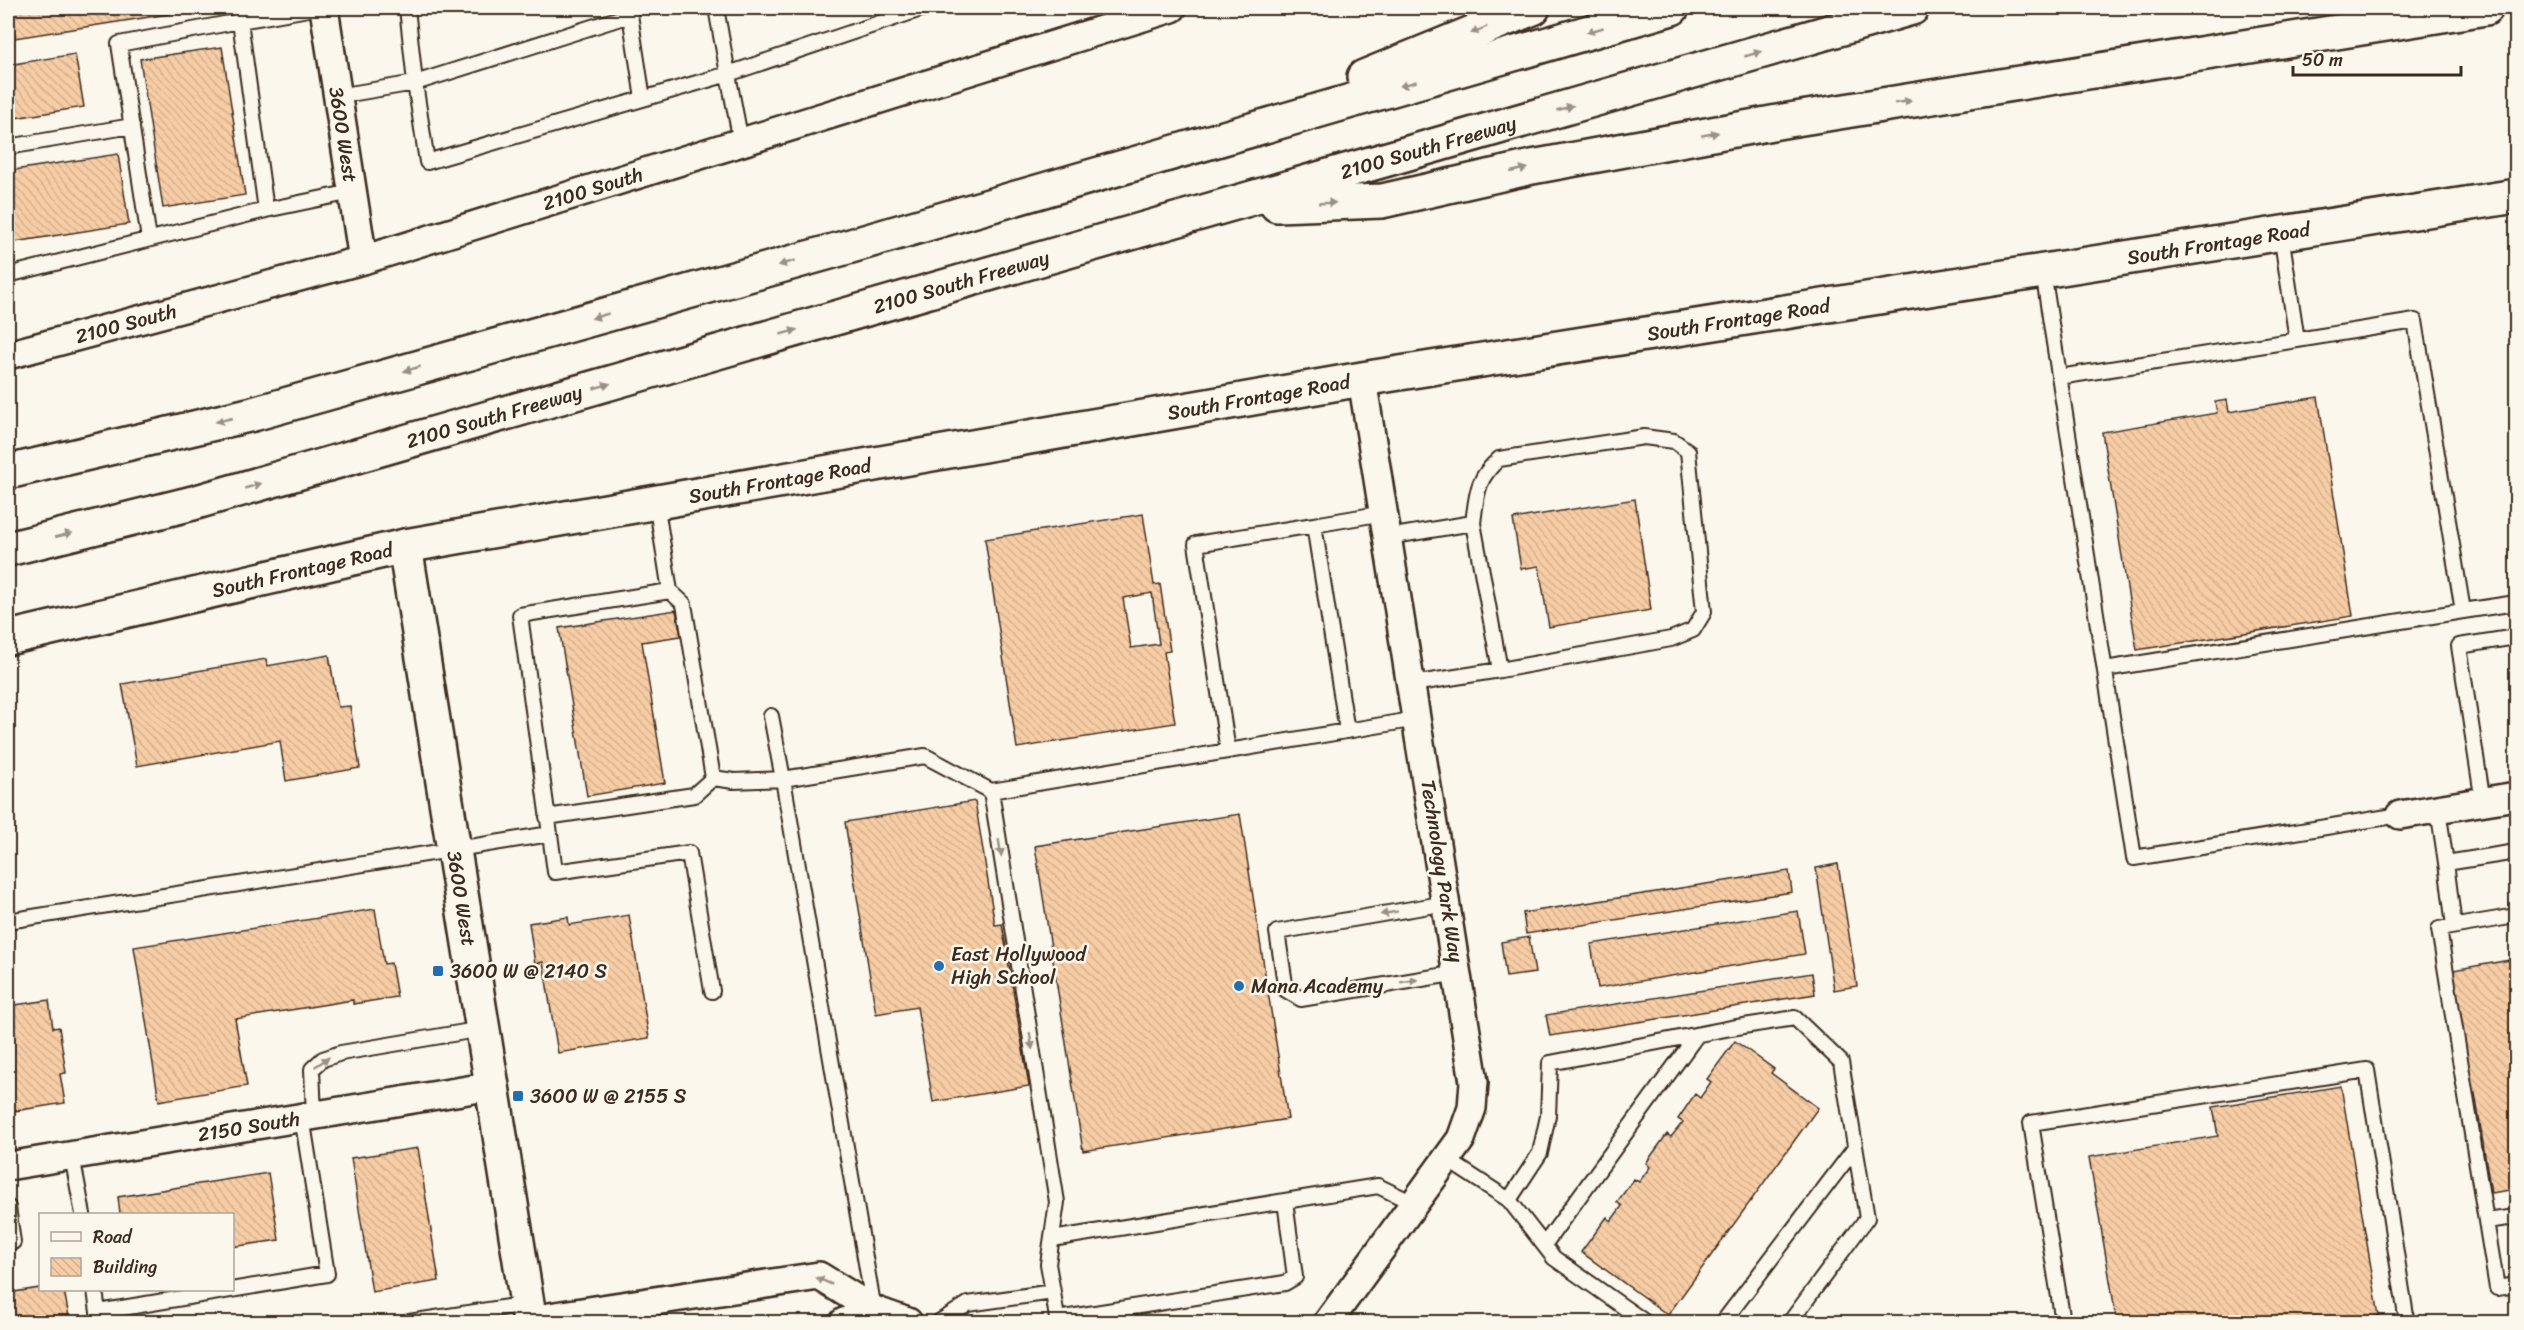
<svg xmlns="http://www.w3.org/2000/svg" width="2524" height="1330" viewBox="0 0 2524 1330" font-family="Sriracha,sans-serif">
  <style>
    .building { fill: url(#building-back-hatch); stroke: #3b2a1e; stroke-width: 1.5; fill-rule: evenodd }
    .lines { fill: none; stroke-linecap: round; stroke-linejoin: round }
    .lane-casing { stroke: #3b2a1e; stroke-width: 18 }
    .street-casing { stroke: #3b2a1e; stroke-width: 32 }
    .secondary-casing { stroke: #3b2a1e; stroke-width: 38 }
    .highway-casing { stroke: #3b2a1e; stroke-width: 38 }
    .lane { stroke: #fbf7ec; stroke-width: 14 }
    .street { stroke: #fbf7ec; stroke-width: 27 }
    .secondary { stroke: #fbf7ec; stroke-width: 33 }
    .highway { stroke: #fbf7ec; stroke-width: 33 }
    .oneway { fill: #9b9085 }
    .poi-dot { fill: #1f6fb2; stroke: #fbf7ec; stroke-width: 2 }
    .labels { text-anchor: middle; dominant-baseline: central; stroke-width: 5; stroke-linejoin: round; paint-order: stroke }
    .street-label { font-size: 20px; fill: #3b2a1e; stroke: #fbf7ec }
    .poi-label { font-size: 20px; fill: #3b2a1e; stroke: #fbf7ec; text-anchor: start }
  </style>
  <defs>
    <pattern id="building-back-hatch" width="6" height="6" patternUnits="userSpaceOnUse" patternTransform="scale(1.5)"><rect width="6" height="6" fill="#f7cda6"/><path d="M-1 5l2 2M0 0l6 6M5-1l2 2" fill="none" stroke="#d5b08e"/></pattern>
  </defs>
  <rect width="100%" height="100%" fill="#fbf7ec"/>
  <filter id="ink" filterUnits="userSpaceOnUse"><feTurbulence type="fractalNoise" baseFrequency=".0167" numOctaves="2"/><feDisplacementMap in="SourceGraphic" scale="12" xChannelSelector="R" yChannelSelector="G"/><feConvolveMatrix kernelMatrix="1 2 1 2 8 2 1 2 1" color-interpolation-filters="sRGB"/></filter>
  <g filter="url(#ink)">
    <!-- building -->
    <path class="building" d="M10 8H194V10L15 38Z
      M222 47 245 195 163 208 140 59Z
      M75 54 84 107 8 119V65Z
      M118 154 129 224 8 243V171Z
      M2318 397 2353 616 2137 650 2102 432 2217 413 2215 402 2227 400 2229 412Z
      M1635 499 1651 610 1549 627 1539 566 1521 569 1513 519Z
      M1143 514 1154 585 1160 584 1170 651 1164 652 1175 723 1017 748 985 539ZM1152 593 1159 644 1131 648 1123 598Z
      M676 610 681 636 642 642 665 783 587 796 559 628Z
      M329 655 338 707 350 706 360 768 286 781 280 741 137 766 122 684 266 659 267 666Z
      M975 801 995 925 1002 924 1029 1086 933 1102 917 1007 876 1014 845 822Z
      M1240 814 1288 1119 1083 1151 1035 846Z
      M1838 864 1857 986 1834 990 1816 868Z
      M1789 871 1792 892 1526 934 1523 913Z
      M375 909 384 964 391 963 397 997 353 1004V1000L235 1019 247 1086 159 1101 134 947Z
      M1798 911 1805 954 1598 988 1591 944Z
      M629 915 649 1038 558 1053 543 962 535 964 529 923 568 917 569 925Z
      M1529 937 1535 973 1506 977 1501 942Z
      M2516 959V1189L2491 1193 2475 1093 2467 1094 2447 971Z
      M1812 973 1815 994 1550 1036 1546 1015Z
      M49 1000 53 1028 59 1027 66 1073 60 1074 65 1103 8 1112V1006Z
      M1735 1041 1774 1069 1771 1073 1818 1108 1668 1315 1581 1252 1607 1217 1611 1221 1622 1206 1617 1202 1634 1179 1639 1182 1650 1167 1646 1163 1667 1134 1671 1137 1683 1122 1678 1119 1695 1094 1700 1098 1711 1082 1707 1079Z
      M2341 1086 2379 1316 2338 1322H2117L2089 1157 2218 1136 2213 1107Z
      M418 1148 439 1281 372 1292 351 1158Z
      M268 1173 279 1240 232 1247V1214H120L118 1197Z
      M40 1288V1290H64L70 1322H8V1293Z"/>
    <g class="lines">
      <!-- lane casing -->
      <g class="lane-casing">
        <path id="lane" d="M314 8 240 21 266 210 352 192
          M407 8 415 83 630 15
          M629 8 643 99
          M716 8 728 74 924 8
          M338 96 415 83 427 162 728 74 741 142
          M8 147 132 126
          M2281 234 2297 340 2415 321 2463 611 2516 603
          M149 239 119 44 240 21 238 8
          M2043 272 2134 858 2400 815
          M8 275 266 210
          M2059 377 2297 340
          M1473 523C1477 494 1476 479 1499 459L1644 437 1674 441 1688 451 1704 612 1693 630 1671 639 1500 670
          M1388 537 1473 523 1500 670 1412 684
          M670 591 684 604 713 778 734 781 783 779 771 716
          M2105 669 2463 611
          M1347 731 1314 525 1384 513
          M1228 751 1196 544 1314 525
          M2483 802 2459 646 2516 637
          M2438 809 2446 863
          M547 817 694 795 713 778
          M550 834 555 872 689 853 712 991
          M1447 903 1277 932 1286 990 1301 999 1458 973
          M8 921 550 834 520 615 670 591 656 502
          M2454 926 2446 863 2516 852
          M314 1115 312 1069 323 1059 341 1053 482 1029
          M72 1156 83 1214
          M1446 1159 1509 1200 1554 1258 1645 1322
          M1509 1200 1540 1153 1548 1116 1550 1063 1731 1028 1795 1018 1841 1062 1867 1218 1790 1322
          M1285 1201 1378 1186 1415 1204
          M8 1207 13 1242 8 1243
          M2516 1217 2486 1221 2497 1288 2516 1285
          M2486 1221 2439 929 2516 916
          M1052 1239 1285 1201 1295 1277 1285 1283 1057 1319 1053 1292
          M1544 1245 1697 1035
          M95 1290 98 1312 327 1274 302 1117
          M874 1310 783 779 925 756 991 791 1417 719
          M409 1322 527 1304
          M939 1322 968 1304 1053 1292 1048 1264 1057 1202 991 791
          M1723 1322 1855 1148
          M2063 1322 2031 1123 2367 1070 2407 1322"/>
      </g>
      <!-- street casing -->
      <g class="street-casing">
        <g id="street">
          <path id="s1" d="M324 8 363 260"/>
          <path id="s2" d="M8 355 363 260 1172 8"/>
          <path d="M2400 815 2516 796"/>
          <path id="s3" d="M8 1166 492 1086"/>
          <path d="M529 1320 819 1276 874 1310 908 1322"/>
          <path d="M844 1322 874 1310"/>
          <path d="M1328 1322 1461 1139 1472 1108 1474 1082 1362 379"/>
        </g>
      </g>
      <!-- secondary casing -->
      <g class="secondary-casing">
        <g id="secondary">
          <path id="s4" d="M405 546 530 1322"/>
          <path id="s5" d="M8 638 405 546 1362 379 2516 196"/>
        </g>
      </g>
      <!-- highway casing -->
      <g class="highway-casing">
        <g id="highway">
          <path d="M1364 77 1533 8"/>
          <path d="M1277 205 1382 201 1532 167 1783 121 2486 8"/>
          <path d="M8 472 253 414 844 248 1672 8"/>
          <path id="s6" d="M8 549 193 503 1912 8"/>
        </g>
      </g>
      <!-- lane -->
      <use href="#lane" class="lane"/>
      <!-- street -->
      <use href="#street" class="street"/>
      <!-- secondary -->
      <use href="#secondary" class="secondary"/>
      <!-- highway -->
      <use href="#highway" class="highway"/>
    </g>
    <!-- one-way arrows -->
    <defs><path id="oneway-solid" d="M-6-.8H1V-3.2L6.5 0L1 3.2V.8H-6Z" transform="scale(1.5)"/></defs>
    <g class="oneway">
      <use href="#oneway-solid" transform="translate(1479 30) rotate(157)"/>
      <use href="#oneway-solid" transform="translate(1595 30) rotate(164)"/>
      <use href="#oneway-solid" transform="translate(1753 54) rotate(-16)"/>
      <use href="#oneway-solid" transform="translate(1408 84) rotate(164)"/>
      <use href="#oneway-solid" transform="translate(1903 102) rotate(-9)"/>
      <use href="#oneway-solid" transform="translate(1565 108) rotate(-16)"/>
      <use href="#oneway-solid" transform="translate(1710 134) rotate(-10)"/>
      <use href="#oneway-solid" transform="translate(1519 170) rotate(-13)"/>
      <use href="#oneway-solid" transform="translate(1327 203) rotate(-2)"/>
      <use href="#oneway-solid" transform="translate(787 263) rotate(164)"/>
      <use href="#oneway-solid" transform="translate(600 316) rotate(164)"/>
      <use href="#oneway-solid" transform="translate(789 332) rotate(-16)"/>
      <use href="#oneway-solid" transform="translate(412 369) rotate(164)"/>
      <use href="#oneway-solid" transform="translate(602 386) rotate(-16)"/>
      <use href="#oneway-solid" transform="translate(224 420) rotate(167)"/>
      <use href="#oneway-solid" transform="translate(253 486) rotate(-16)"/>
      <use href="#oneway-solid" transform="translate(64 535) rotate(-14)"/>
      <use href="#oneway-solid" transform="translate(1000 848) rotate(81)"/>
      <use href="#oneway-solid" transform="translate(1389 913) rotate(170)"/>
      <use href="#oneway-solid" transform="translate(1409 981) rotate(-9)"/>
      <use href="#oneway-solid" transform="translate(1031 1041) rotate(81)"/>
      <use href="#oneway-solid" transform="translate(322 1062) rotate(-34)"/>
      <use href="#oneway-solid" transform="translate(824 1281) rotate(-156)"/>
    </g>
  </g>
  <!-- markers -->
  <g class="poi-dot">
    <circle cx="939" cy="966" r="6"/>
    <rect x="432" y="965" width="12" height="12" rx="3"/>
    <circle cx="1239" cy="986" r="6"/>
    <rect x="512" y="1090" width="12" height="12" rx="3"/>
  </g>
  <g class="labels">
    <!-- street labels -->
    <g class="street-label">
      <text stroke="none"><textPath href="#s1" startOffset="128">3600 West</textPath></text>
      <text stroke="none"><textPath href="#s6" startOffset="1476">2100 South Freeway</textPath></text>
      <text stroke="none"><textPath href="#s2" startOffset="608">2100 South</textPath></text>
      <text stroke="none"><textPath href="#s5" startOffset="2246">South Frontage Road</textPath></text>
      <text stroke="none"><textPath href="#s6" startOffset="990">2100 South Freeway</textPath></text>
      <text stroke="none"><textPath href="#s5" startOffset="1760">South Frontage Road</textPath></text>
      <text stroke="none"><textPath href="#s2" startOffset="122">2100 South</textPath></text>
      <text stroke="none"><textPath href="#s5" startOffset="1274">South Frontage Road</textPath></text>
      <text stroke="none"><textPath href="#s6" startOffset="504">2100 South Freeway</textPath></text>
      <text stroke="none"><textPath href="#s5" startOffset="788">South Frontage Road</textPath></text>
      <text stroke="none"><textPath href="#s5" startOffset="302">South Frontage Road</textPath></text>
      <text transform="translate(1442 871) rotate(81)">Technology Park Way</text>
      <text stroke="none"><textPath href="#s4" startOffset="357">3600 West</textPath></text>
      <text stroke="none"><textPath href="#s3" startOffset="244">2150 South</textPath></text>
    </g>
    <!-- poi labels -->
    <g class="poi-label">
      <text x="951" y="954">East Hollywood<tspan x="951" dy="23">High School</tspan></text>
      <text x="450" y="971">3600 W @ 2140 S</text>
      <text x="1251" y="986">Mana Academy</text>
      <text x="530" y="1096">3600 W @ 2155 S</text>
    </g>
  </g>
  <!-- margin -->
  <rect width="2524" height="1330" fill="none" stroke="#fbf7ec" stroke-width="30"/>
  <rect x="15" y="15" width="2494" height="1300" fill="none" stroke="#3b2a1e" stroke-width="2" filter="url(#ink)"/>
  <!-- legend -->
  <rect x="39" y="1213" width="195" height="78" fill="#fbf7ec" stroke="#aea59a" stroke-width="1.5"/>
  <rect x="51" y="1232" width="30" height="9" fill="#fbf7ec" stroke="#aea59a" stroke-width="1.5"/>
  <text x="93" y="1243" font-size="18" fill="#3b2a1e">Road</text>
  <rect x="51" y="1258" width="30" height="18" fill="url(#building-back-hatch)" stroke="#aea59a" stroke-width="1.5"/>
  <text x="93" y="1273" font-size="18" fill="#3b2a1e">Building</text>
  <!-- scale -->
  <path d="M2293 66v9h168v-9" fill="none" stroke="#3b2a1e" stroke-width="3"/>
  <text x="2302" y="66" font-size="18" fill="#3b2a1e" stroke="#fbf7ec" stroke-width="4.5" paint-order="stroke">50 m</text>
</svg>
